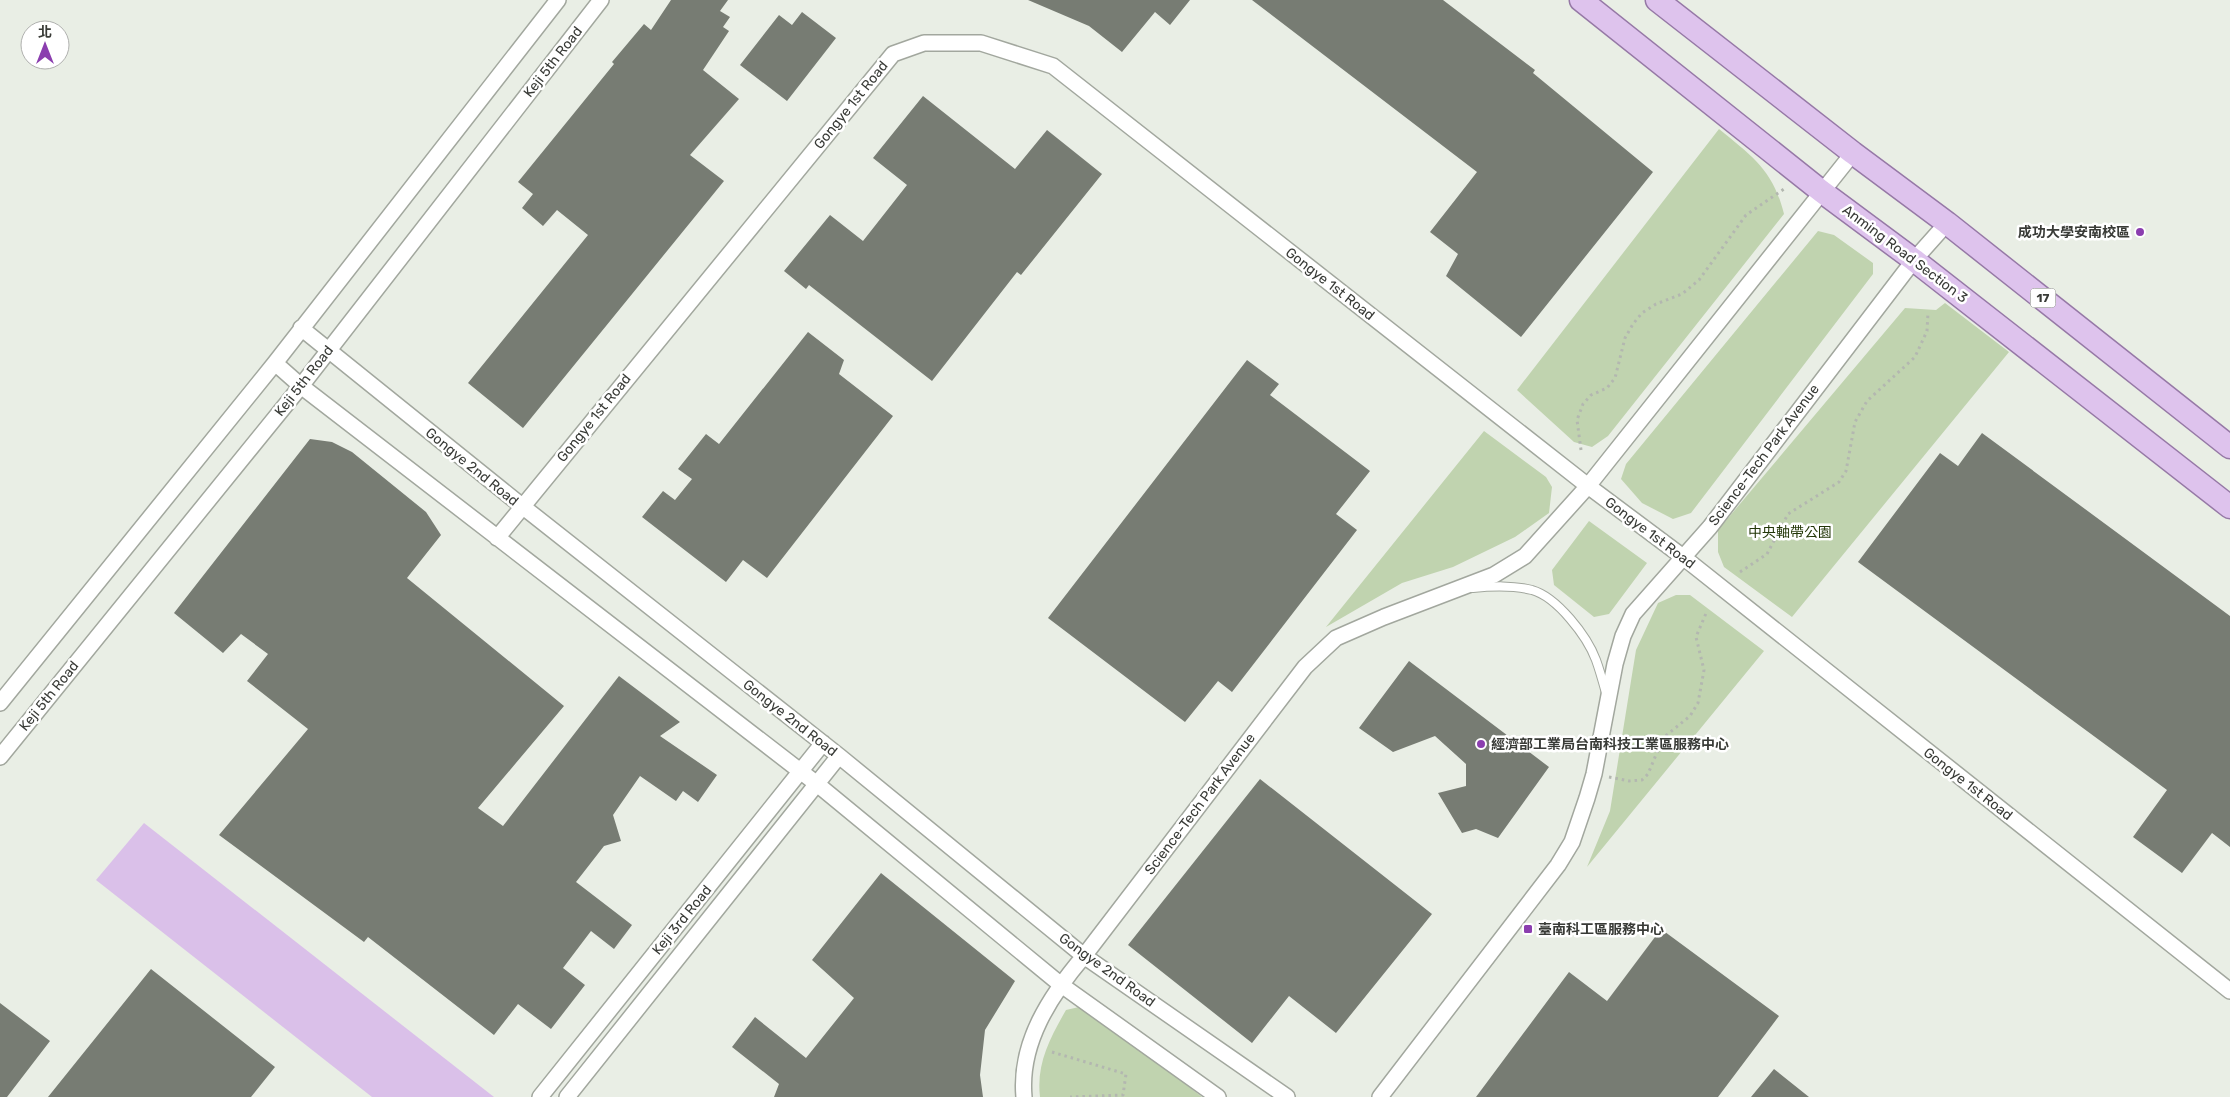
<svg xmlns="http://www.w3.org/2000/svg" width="2230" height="1097" viewBox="0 0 2230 1097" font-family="Rubik,'Noto Sans TC',sans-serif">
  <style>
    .green { fill: #c0d3af }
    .water { fill: #dac0e9 }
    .building { fill: #777c73 }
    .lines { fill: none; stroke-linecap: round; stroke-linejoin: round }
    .service-casing { stroke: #a2a79e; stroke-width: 10 }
    .minor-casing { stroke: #a2a79e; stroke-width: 18 }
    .primary-casing { stroke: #9679a6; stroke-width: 25 }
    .path { stroke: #b3b7b0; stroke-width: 3; stroke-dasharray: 2.5 4; stroke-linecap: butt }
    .service { stroke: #fff; stroke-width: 8 }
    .minor { stroke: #fff; stroke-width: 15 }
    .primary { stroke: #dec3ed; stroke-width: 22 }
    .poi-dot { fill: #8b3eaf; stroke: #fff; stroke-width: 2 }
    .labels { text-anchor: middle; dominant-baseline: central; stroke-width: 5; stroke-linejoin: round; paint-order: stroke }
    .shield { fill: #fff; stroke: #747673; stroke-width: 1 }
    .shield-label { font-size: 12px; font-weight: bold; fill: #393b37 }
    .street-label { font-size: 14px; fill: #393b37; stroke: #fff }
    .poi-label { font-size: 14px; font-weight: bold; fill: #393b37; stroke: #fff; text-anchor: start }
    .park-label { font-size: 14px; fill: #233708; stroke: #fff }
  </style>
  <rect width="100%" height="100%" fill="#e9eee5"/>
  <!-- green -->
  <path class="green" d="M1719 129C1753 157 1773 170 1784 214L1608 436 1592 447 1574 442 1517 390Z
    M1818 231 1834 235 1873 263V274L1691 513 1673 519 1642 503 1621 479 1626 464Z
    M1945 303 2009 352 1792 617 1724 567 1718 552V530L1905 308 1936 310Z
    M1484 431 1546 477 1552 487 1549 513 1515 537 1453 567 1402 583 1326 627Z
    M1589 521 1647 563 1609 614 1594 617 1554 585 1552 570Z
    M1676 595H1690L1764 651 1587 867 1610 811 1636 650 1658 603Z
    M1079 1007 1095 1013 1202 1097H1040C1036 1064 1050 1038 1066 1010Z"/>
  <!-- water -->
  <path class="water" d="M144 823 494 1097H372L96 880Z"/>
  <!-- building -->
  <path class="building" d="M671 0H728L720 11 730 17 723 27 729 31 703 70 739 99 690 155 724 181 523 428 468 383 588 235 557 210 543 226 522 208 533 194 518 182 614 64 612 62 644 24 651 30Z
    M1028 0H1190L1170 25 1155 12 1122 52 1089 26Z
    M1252 0H1443L1535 70 1533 73 1653 172 1521 337 1446 276 1458 254 1430 232 1477 172Z
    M802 12 836 38 787 101 740 65 779 15 792 25Z
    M923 96 1015 169 1047 130 1102 174 1021 275 1017 272 932 381 809 285 806 289 784 271 830 215 863 241 907 185 873 158Z
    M808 332 844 360 839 374 893 416 767 578 743 560 726 582 642 517 663 491 675 500 692 479 678 469 706 434 719 444Z
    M1247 360 1279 384 1270 395 1370 471 1336 514 1357 530 1232 692 1218 681 1185 722 1048 618Z
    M1982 433 2230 616V847L2212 833 2182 873 2133 837 2167 790 1858 562 1940 453 1958 466Z
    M310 439 332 442 352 452 426 512 441 535 407 578 564 706 478 808 503 826 619 676 680 722 660 736 717 775 698 802 683 791 676 801 640 776 613 815 621 841 604 846 576 882 632 925 614 949 591 931 563 968 585 985 551 1029 518 1004 494 1035 368 937 364 942 219 835 308 729 247 681 268 654 241 634 223 653 174 613Z
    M1409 661 1549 767 1498 838 1476 829 1462 833 1438 793 1466 786V764L1435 736 1393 752 1359 728Z
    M1260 779 1432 914 1336 1033 1289 996 1252 1043 1128 945Z
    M881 873 1015 981 985 1030 980 1075 983 1097H774L779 1084 732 1047 755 1017 806 1058 854 998 812 960Z
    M1661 929 1779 1016 1718 1097H1476L1569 972 1607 1001Z
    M151 969 275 1067 251 1097H48Z
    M0 1003 50 1041 7 1097H0Z
    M1774 1069 1809 1097H1751Z"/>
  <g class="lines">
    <!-- service casing -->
    <g class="service-casing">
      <path id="service" d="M1473 588C1493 586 1512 585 1532 590 1557 597 1587 636 1596 660 1600 671 1603 682 1606 693"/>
    </g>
    <!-- minor casing -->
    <g class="minor-casing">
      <path id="minor" d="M301 328 522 506 839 756 1084 956 1287 1097
        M275 363 301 386 817 784 1060 984 1218 1097
        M497 538 893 54 924 43H981L1053 66 1588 486 1683 557 2230 991
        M0 703 275 363 558 0
        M0 757 301 386 601 0
        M540 1097 823 743
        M567 1097 839 756
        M1024 1097C1019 1043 1050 996 1084 956L1305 667 1336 638 1384 617 1494 575 1525 556 1588 486 1853 153
        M1380 1097 1558 865 1572 842 1587 798 1594 774 1615 664 1623 636 1633 614 1710 527 1914 260 1947 223"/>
    </g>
    <!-- primary casing -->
    <g class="primary-casing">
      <path id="primary" d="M1581 0 1821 191 1914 260 2230 507
        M1657 0 1853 153 1947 223 2230 447"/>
    </g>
    <!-- path -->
    <path class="path" d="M1581 450 1577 420 1583 404 1591 395 1607 388 1615 378 1625 338 1633 324 1642 313 1656 304 1682 294 1699 280 1746 215 1784 189
      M1740 572 1767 554 1788 514 1839 482 1846 471 1855 422 1867 401 1915 357 1927 331 1928 313
      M1609 777 1629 781 1642 780 1648 774 1663 738 1690 716 1698 703 1704 670 1696 637 1707 611
      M1052 1052 1126 1074 1123 1095 1070 1097"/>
    <!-- service -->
    <use href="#service" class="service"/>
    <!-- minor -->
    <use href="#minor" class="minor"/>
    <!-- primary -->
    <use href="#primary" class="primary"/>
  </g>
  <!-- markers -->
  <g class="poi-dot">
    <circle cx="2140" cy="232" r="5"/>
    <circle cx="1481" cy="744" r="5"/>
    <rect x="1523" y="924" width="10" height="10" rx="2.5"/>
  </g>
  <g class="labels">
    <!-- shield labels -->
    <rect class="shield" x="2030.5" y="288.5" width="25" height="19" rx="4"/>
    <g class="shield-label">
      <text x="2043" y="298">17</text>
    </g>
    <!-- street labels -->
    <g class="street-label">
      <text transform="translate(553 62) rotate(-52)">Keji 5th Road</text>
      <text transform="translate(851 105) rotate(-51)">Gongye 1st Road</text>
      <text transform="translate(1905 254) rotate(37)">Anming Road Section 3</text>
      <text transform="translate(1330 284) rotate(38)">Gongye 1st Road</text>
      <text transform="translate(304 381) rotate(-52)">Keji 5th Road</text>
      <text transform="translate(594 418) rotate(-51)">Gongye 1st Road</text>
      <text transform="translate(1764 455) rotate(-53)">Science-Tech Park Avenue</text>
      <text transform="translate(472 467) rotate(39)">Gongye 2nd Road</text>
      <text transform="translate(1650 533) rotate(37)">Gongye 1st Road</text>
      <text transform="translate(49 696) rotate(-51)">Keji 5th Road</text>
      <text transform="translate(790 718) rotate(38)">Gongye 2nd Road</text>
      <text transform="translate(1968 784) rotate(38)">Gongye 1st Road</text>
      <text transform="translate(1200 804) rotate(-53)">Science-Tech Park Avenue</text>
      <text transform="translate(682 920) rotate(-51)">Keji 3rd Road</text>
      <text transform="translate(1107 970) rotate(36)">Gongye 2nd Road</text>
    </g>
    <!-- poi labels -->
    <g class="poi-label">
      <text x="2130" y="232" text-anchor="end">成功大學安南校區</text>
      <text x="1491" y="744">經濟部工業局台南科技工業區服務中心</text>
      <text x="1538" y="929">臺南科工區服務中心</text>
    </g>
    <!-- park labels -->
    <g class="park-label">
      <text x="1790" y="532">中央軸帶公園</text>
    </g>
  </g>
  <!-- north arrow -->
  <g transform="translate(45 45)"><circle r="24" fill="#ffffff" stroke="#b0b1af"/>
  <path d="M0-4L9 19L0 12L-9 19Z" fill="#8b3eaf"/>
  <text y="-8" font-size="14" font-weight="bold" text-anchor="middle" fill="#393b37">北</text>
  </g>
</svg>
